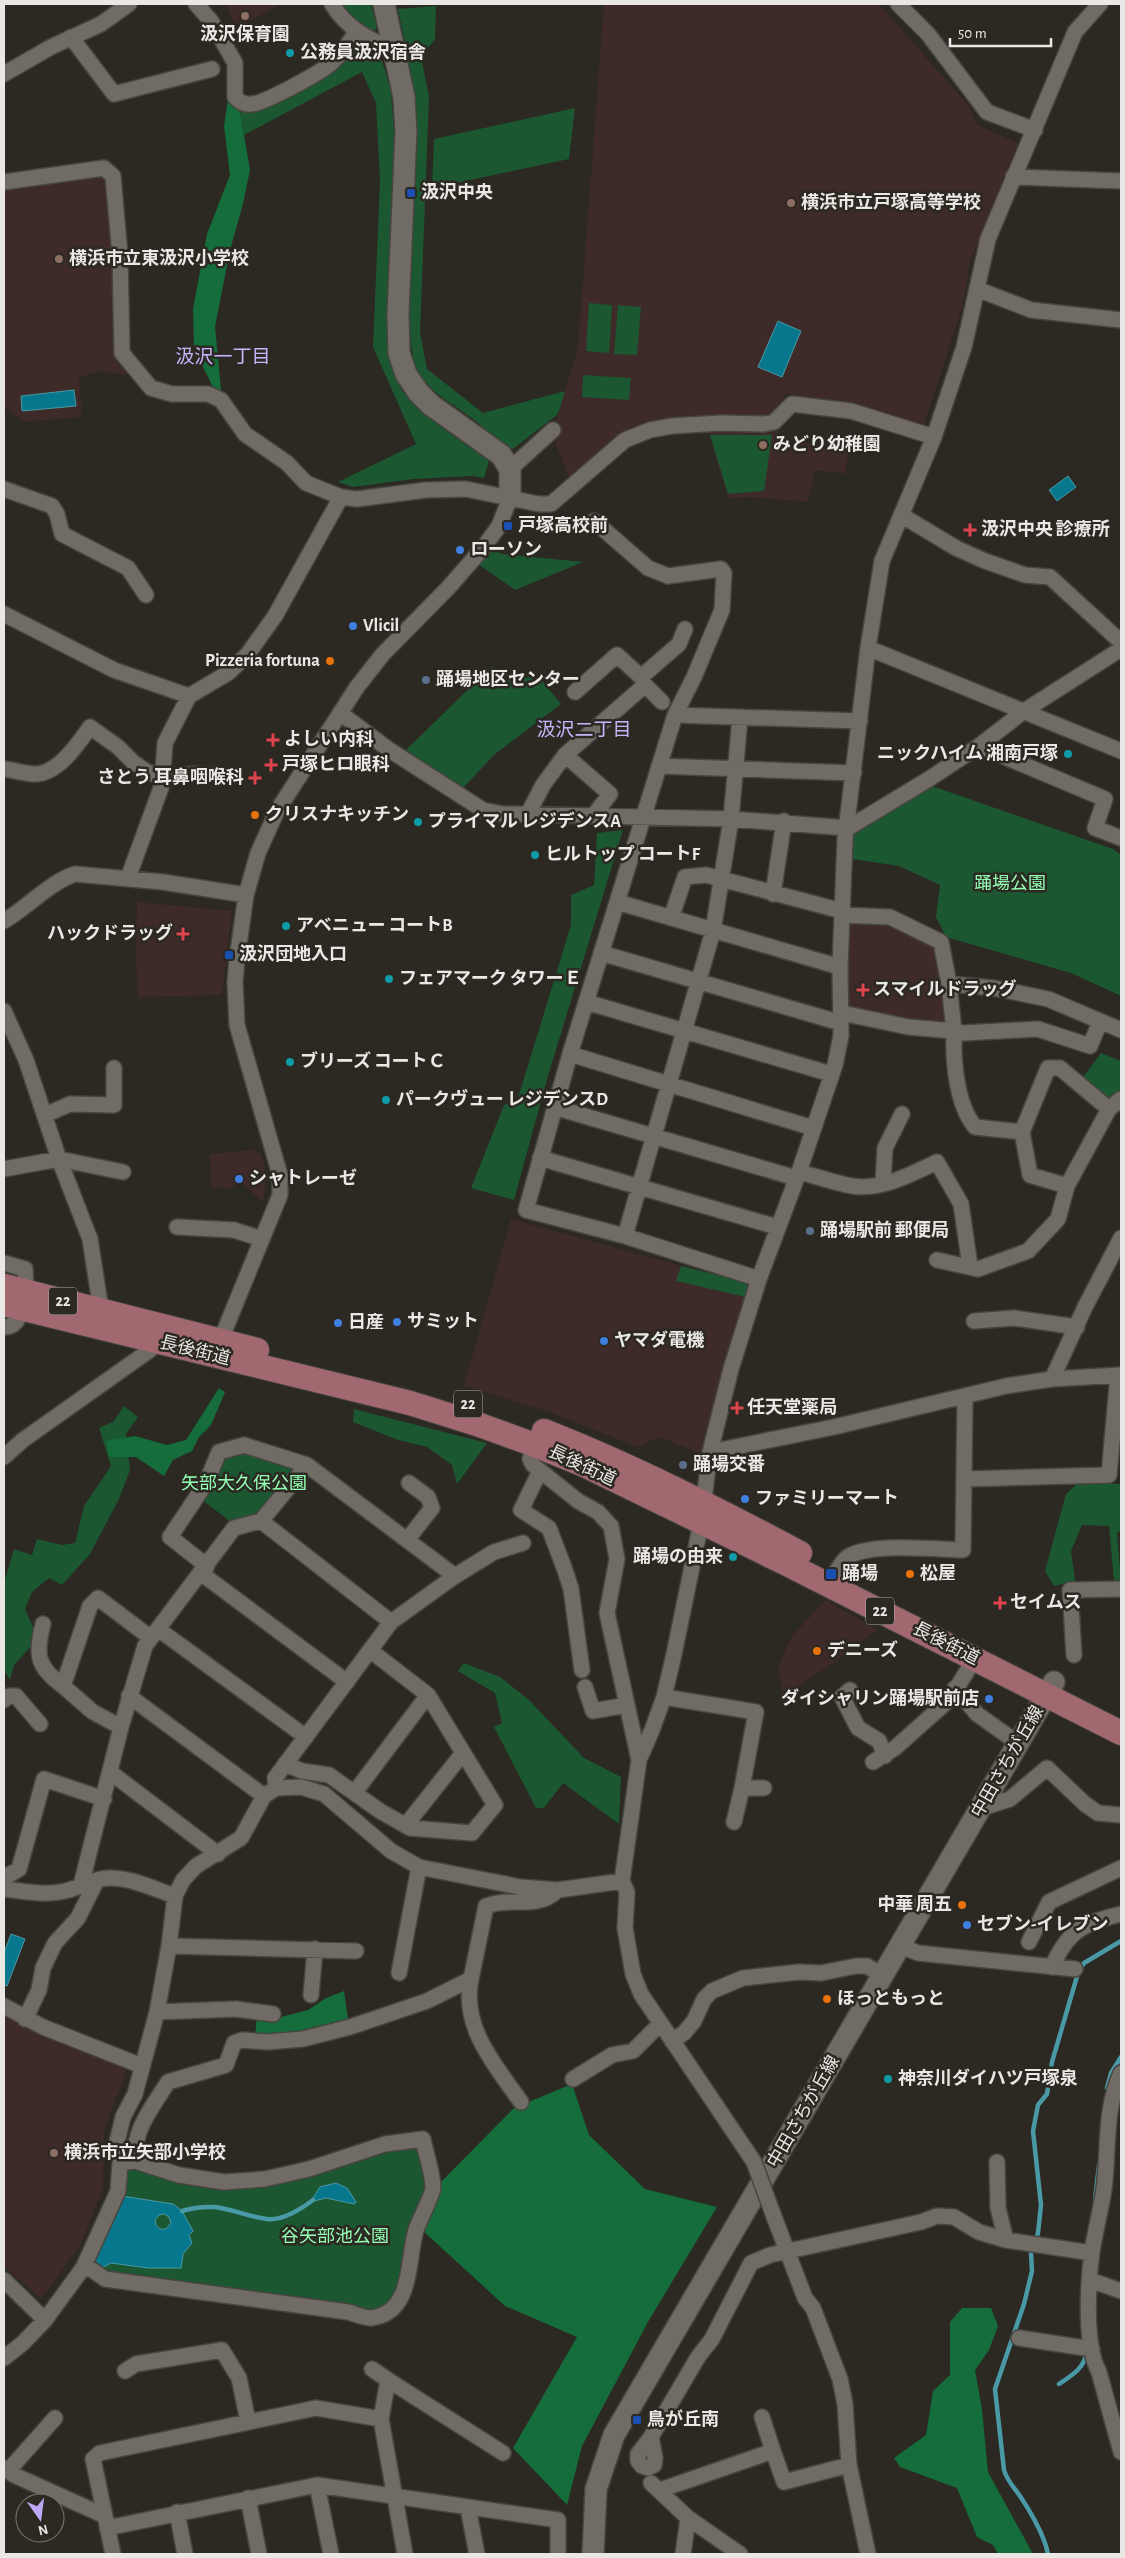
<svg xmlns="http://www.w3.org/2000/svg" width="1125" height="2558" viewBox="0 0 1125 2558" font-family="'Alegreya Sans','Noto Sans JP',sans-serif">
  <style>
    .commercial { fill: #3e2a29 }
    .education { fill: #3e2a28 }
    .green { fill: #1b5731 }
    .forest { fill: #146d3a }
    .water { fill: #06778c; stroke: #4a99a6; fill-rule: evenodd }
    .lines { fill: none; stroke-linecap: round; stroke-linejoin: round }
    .stream { stroke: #4a99a6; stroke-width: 4.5 }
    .street-casing { stroke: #47453f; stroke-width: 18 }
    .secondary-casing { stroke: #47453f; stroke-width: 24 }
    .primary-casing { stroke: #47453f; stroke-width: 26 }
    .street { stroke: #706c65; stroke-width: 15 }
    .secondary { stroke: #706c65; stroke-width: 21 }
    .primary { stroke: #a26870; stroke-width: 24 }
    .street-bridge-casing { stroke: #47453f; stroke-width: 18; stroke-linecap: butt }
    .street-bridge { stroke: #706c65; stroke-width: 15 }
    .education-dot { fill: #8d6e63; stroke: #2c2822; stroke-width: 2 }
    .culture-dot { fill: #0f9aa8; stroke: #2c2822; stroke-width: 2 }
    .transit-dot { fill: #1a4fb4; stroke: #2c2822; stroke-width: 2 }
    .health-dot { fill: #e0444e; stroke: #2c2822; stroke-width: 2 }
    .shop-dot { fill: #3f7fe0; stroke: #2c2822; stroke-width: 2 }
    .food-dot { fill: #e8710a; stroke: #2c2822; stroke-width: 2 }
    .service-dot { fill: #5c6f8a; stroke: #2c2822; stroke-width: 2 }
    .labels { text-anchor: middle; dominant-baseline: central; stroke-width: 5; stroke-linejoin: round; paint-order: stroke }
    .shield { fill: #2c2822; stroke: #b1aeaa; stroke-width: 1 }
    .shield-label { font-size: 16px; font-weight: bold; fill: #eae8e4 }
    .poi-label { font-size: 18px; font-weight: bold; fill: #eae8e4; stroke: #2c2822; text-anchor: start }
    .park-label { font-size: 18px; fill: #93ffb3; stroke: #2c2822 }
    .street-label { font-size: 18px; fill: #eae8e4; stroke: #2c2822 }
    .neighbourhood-label { font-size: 19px; fill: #c7b6fd; stroke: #2c2822 }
  </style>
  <rect width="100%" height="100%" fill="#2c2822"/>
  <!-- commercial -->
  <path class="commercial" d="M137 902 232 911 222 995 138 997 136 956Z
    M848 919 888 921 938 947 944 1021 898 1018 848 1009Z
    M253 1150 261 1154 267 1176 263 1203 241 1181 231 1188 211 1187 210 1154Z
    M511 1219 681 1266 677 1281 745 1297 701 1454 659 1437 638 1447 547 1411 464 1386Z
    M826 1600 877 1630 829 1666 783 1696 778 1666 792 1636Z"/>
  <!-- education -->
  <path class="education" d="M225 4H281L237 28Z
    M604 4H879L969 106 977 125 1018 143 970 262 962 308 924 424 785 393 777 425 780 441 849 448 845 474 815 470 808 502 752 497 728 498 705 420 642 427 598 451 570 480 552 434 578 347Z
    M105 175 111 181 127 375 101 371 79 377 82 412 78 417 25 422 4 408V189L44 181Z
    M4 2012 128 2067 104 2130 103 2188 81 2244 41 2299 4 2266Z"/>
  <!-- green -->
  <path class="green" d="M341 4H371L377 28 373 32C358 25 350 18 341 4Z
    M436 6 435 39 421 57 429 97 420 332 427 369 483 413 565 391 558 414 513 449C496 445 487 429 473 419 455 405 433 395 420 374 412 362 411 343 409 329L416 99 398 9Z
    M358 43 382 61 391 90 394 134 390 357 402 391 445 430 489 461 484 478 473 476 414 479 353 487 338 482 416 444 373 347 380 182 376 103 362 72 244 135 240 112H255L322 78 341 63Z
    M575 108 569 159 432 188 434 139Z
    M589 303 612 305 609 353 586 351Z
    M618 305 641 307 637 355 614 354Z
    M583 375 631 378 629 400 582 397Z
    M710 435H772L764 491 728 494Z
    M491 549 503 554 583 562 515 590 478 564Z
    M492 666 505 680 538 676 561 704 495 754 463 788 404 752Z
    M929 785 1113 849 1121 855V996L1071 973 946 937 936 917 940 885 899 866 852 859V831Z
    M623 830 547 1079 514 1200 471 1188 504 1105 518 1098 571 925V895L594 885 597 833Z
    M1101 1053 1121 1061V1094L1109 1103 1081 1080Z
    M681 1266 749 1283 745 1297 676 1281Z
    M124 1406 138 1417 126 1434 130 1470 119 1499 90 1554 62 1585 49 1578 32 1592 25 1609 33 1627 34 1643 14 1665 10 1680 4 1670V1583L14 1549 32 1555 37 1539 62 1545 75 1543 84 1506 111 1466 99 1428 113 1422Z
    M354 1409 487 1443 457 1484 452 1465 427 1447 398 1440 353 1422Z
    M244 1452 292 1466 293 1470 258 1515 230 1521 202 1500 224 1456Z
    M1079 1482 1121 1484V1530L1117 1533 1121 1581H1114L1109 1526 1082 1525 1071 1551 1075 1581 1054 1586 1045 1571 1066 1494Z
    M464 1663 500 1677 529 1700 584 1758 621 1777 619 1824 563 1783 544 1808H536L494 1727 502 1723 495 1693 458 1671Z
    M419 2144 427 2187 406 2249 396 2292 387 2307 373 2314 106 2276 92 2264 123 2193 128 2169 133 2167 222 2187Z"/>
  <!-- forest -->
  <path class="forest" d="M228 99 240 112 250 170 243 204 230 250 215 327 221 390 214 389 194 349 193 309 207 234 230 175 224 126Z
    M219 1388 225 1392 211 1425 199 1437 192 1451 173 1460 164 1476 136 1457H109L106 1441 135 1436 167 1445 186 1440Z
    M344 1991 348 2019 307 2033 255 2037 257 2015 277 2018 308 2010 326 1998Z
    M572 2084 589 2135 645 2189 717 2207 648 2322 582 2446 567 2505 513 2448 577 2337 505 2306 422 2230 441 2182 514 2108Z
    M962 2308H991L998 2326 989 2350 975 2370 982 2409 988 2472 1033 2554H998L993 2545 977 2537 957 2488 900 2467 894 2458 926 2435 933 2391 950 2375V2322Z"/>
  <!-- water -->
  <path class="water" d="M778 321 801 331 782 377 758 367Z
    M74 390 76 406 22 411 21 396Z
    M1068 476 1076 487 1057 501 1049 490Z
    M11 1934 25 1939 7 1986 4 1985V1953Z
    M336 2183 347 2188 356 2202 354 2204 326 2198 314 2201 313 2198 320 2187Z
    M122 2196 173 2204 182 2211 193 2231 189 2235 192 2243 183 2254 181 2268H148L111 2263 98 2270 92 2264ZM164 2214 169 2217 171 2223 166 2229H160L156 2225 155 2220 159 2215Z"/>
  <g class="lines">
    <!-- stream -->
    <path class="stream" d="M1107 2088 1111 2073 1121 2057
      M1095 2200 1099 2165
      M182 2211C220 2200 232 2214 267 2219 283 2221 301 2209 313 2200
      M1059 2384C1071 2376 1086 2367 1086 2352
      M1048 2554C1044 2534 1032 2514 1020 2496 1014 2487 1007 2481 1004 2470L995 2389 1024 2304 1032 2271 1031 2253 1038 2233 1041 2205 1033 2131 1038 2105 1047 2094 1052 2062 1078 1973 1084 1963 1121 1941"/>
    <!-- street casing -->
    <g class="street-casing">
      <path id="street" d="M196 4 211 21 235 63V97C240 102 244 105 252 104 265 103 313 76 325 68 338 59 347 45 356 33
        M332 4C347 29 369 39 395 51
        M898 4 928 34 987 112 1035 130
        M71 37 114 94 212 69
        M4 74 51 47 101 24 129 4
        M1013 177 1121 181
        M4 182 104 168 113 176 120 255 122 353 151 388 172 394H208L221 400 245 434 287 463 306 483 341 497 357 499 426 490 466 489 539 504H551L625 440 650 430 672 426 721 423 764 424 774 422 792 404 851 411 934 437
        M977 289 1031 310 1121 320
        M510 469 553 430
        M4 489 52 506 57 514 62 534 128 568 146 595
        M901 515 956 548 985 561 1025 575 1050 577 1121 642
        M594 521 648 568 668 576 721 569 724 573 722 610 694 677 675 715 570 1054 526 1210 625 1236 759 1279
        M4 614 114 670 189 696
        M868 648 1121 751
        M575 692 617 655 641 677 679 644 685 629
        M340 713 388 749 483 810 503 814 731 819 848 828 929 779 979 746 1024 711 1121 649
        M675 715 860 721
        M979 746 1105 799 1095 828 1121 838
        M565 755 610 794 594 815
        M659 766 854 773
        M4 769C14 770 25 774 35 774 58 774 78 744 90 727L118 747 133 762 147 772 162 776 198 774 227 776
        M528 814 543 785 565 755 645 685 662 702
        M128 878 162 785 165 743 189 696 228 673 247 655 275 616 341 497
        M773 894 784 821
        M617 902 840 967
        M842 915 890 917 941 942 949 984
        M671 918 685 877 706 875 842 911
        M4 921C28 907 50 882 75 874L163 882 246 895
        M601 953 841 1023
        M586 1002 831 1074
        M4 1011 26 1060 59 1159 90 1239 101 1310 99 1317
        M842 1013 908 1027 954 1031 949 984 994 988 1048 999 1121 1030
        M1100 1022 1090 1046 1038 1029 963 1033 954 1031C953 1060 956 1104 975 1127L1022 1132 1048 1068H1060L1109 1109 1121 1099
        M570 1054 813 1128
        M554 1107 796 1178
        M45 1115 70 1104 114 1105V1068
        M1022 1132 1030 1175 1067 1186 1109 1109
        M540 1158 777 1227
        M4 1169 59 1159 123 1172
        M799 1172C816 1176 835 1183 852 1186 881 1191 911 1174 937 1162L961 1204 970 1266
        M883 1183 885 1148 902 1114
        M177 1227 234 1230 262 1239
        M625 1236 713 931 731 819 740 718
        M937 1260 978 1269 1028 1251 1058 1219 1067 1186
        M4 1263 25 1269 26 1292
        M974 1321 1014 1318 1077 1327
        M4 1327C16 1327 18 1319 22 1309
        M217 1349 280 1195V1175L237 1025 235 982 237 959 246 895 258 853 277 811 357 687 383 654 448 588 483 548 499 526 510 498
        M1052 1379 1085 1307 1121 1238
        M535 1445 530 1459 533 1465 578 1501 598 1512 611 1526 617 1559 607 1613 639 1760
        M710 1452 834 1427 1006 1386 1052 1379 1121 1375
        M4 1457 23 1440 150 1350 153 1341
        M540 1471 521 1510 549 1528 565 1570 571 1589 582 1670
        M965 1479 1109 1475 1118 1375
        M261 1521 307 1465 455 1576
        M407 1540 432 1508 428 1497 409 1483
        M207 1566 170 1537 206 1483 219 1452 244 1445 307 1465
        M836 1572C840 1566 845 1557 851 1555 876 1543 935 1549 963 1550L965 1397
        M202 1574 347 1682
        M43 1624C35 1655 37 1667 63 1686
        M158 1629 306 1737
        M1074 1655 1070 1590 1121 1589
        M585 1687 593 1711 627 1705
        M955 1688 977 1714 1019 1744
        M850 1690 842 1697 858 1728 879 1741 885 1756
        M129 1696 264 1796
        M664 1697 756 1712 742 1788H764
        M4 1700 9 1696H16L40 1724
        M121 1727 93 1712 63 1686 90 1606 98 1598 151 1638
        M873 1762 895 1748 950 1699 975 1658
        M285 1764 302 1771 329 1775 380 1811 410 1828 472 1833 495 1805 428 1695 371 1651
        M110 1772 218 1854
        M276 1788 275 1778 391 1622 455 1576 494 1552 523 1543
        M355 1792 428 1695
        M982 1808 1010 1799 1047 1768 1085 1804 1098 1813 1121 1815
        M734 1822 742 1788
        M406 1825 463 1753
        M4 1878 19 1869 44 1779 104 1799
        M81 1885 121 1727 145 1646 234 1528 261 1521 391 1622
        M4 1889C23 1891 45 1896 65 1891 79 1888 94 1878 108 1878 130 1877 154 1889 175 1896
        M1029 1942 1049 1902 1121 1868
        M169 1946 356 1951
        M901 1946 918 1953 1075 1969
        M1052 1967C1068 1930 1084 1923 1121 1914
        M399 1973 419 1867
        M471 1979C461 2027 495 2065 521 2102
        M311 1995 315 1949
        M4 2006 43 2027 142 2066
        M157 2012 236 2009 273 2014
        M25 2019 39 1990 43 1968 55 1943 78 1918 96 1882
        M672 2041 684 2033 694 2021 704 1999 712 1991 743 1978 799 1972 821 1973 856 1966H867L883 1976
        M1121 2073C1104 2110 1109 2150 1104 2189 1101 2210 1095 2231 1092 2252 1088 2283 1084 2345 1099 2372L1121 2452
        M573 2079 612 2055 633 2051 660 2024
        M135 2161C133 2129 152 2108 168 2082L226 2065 234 2043 242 2040 267 2042 303 2039 350 2027 427 2001 471 1979 486 1906C511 1896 536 1911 558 1890
        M754 2162 641 1994 633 1974 625 1928 627 1892 622 1881 639 1760 652 1730 664 1697 674 1654 701 1523 710 1452 731 1369 759 1279 799 1172 835 1065 841 1036 840 967 845 839 868 648 882 561 934 437 964 347 988 239 1075 32 1100 4
        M997 2162 998 2208 1006 2240
        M773 2214 805 2298 813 2308 840 2379 845 2404 849 2465 868 2554
        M83 2268 91 2269 105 2279 348 2312C355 2314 364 2318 371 2318 414 2313 407 2259 416 2230 419 2221 433 2194 433 2188 433 2173 426 2155 423 2139L385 2144 309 2169 265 2179 224 2182 179 2175 135 2161 120 2163
        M4 2280 45 2320
        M1090 2280 1121 2291
        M1019 2338 1092 2349
        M4 2358 23 2343 45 2320 83 2268 118 2191 120 2163 117 2142 123 2117 135 2094 157 2012 169 1946 175 1896 183 1880 196 1866 241 1838 264 1796 276 1788 301 1787 324 1794 391 1851 419 1867 520 1887 558 1890 622 1881
        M372 2369 388 2380
        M125 2371 136 2364 222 2350 239 2378 248 2421
        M762 2417 773 2451
        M381 2419 388 2380 503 2453
        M651 2437 655 2458 654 2465 648 2468 642 2466 638 2461V2454L651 2437 698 2357 712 2339 751 2263 770 2255 921 2222 937 2216 954 2217 979 2232 1006 2240 1092 2253
        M4 2468 14 2475 105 2516
        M8 2471 55 2418
        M651 2483 688 2518 740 2554
        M317 2485 331 2554
        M660 2490 773 2451 784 2482 849 2465
        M248 2498 259 2554
        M468 2508 477 2554
        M177 2512 185 2554
        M107 2528 317 2485 558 2520V2554
        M113 2554 93 2459 100 2453 316 2408 381 2419 405 2554
        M683 2554 688 2518"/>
    </g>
    <!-- secondary casing -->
    <g class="secondary-casing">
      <path id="secondary" d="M384 4 404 97 406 132 398 314 399 353 406 374 418 392 431 405 501 455 510 469V498
        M593 2554 596 2489 614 2435 1054 1682"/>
    </g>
    <!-- primary casing -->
    <g class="primary-casing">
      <path id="primary" d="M4 1286 257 1350
        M4 1304 410 1403 477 1424 535 1445 582 1464 785 1563 1121 1733
        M544 1431C631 1465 717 1509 800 1553"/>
    </g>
    <!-- street -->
    <use href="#street" class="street"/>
    <!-- secondary -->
    <use href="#secondary" class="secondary"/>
    <!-- primary -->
    <use href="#primary" class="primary"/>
    <!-- street-bridge casing -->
    <g class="street-bridge-casing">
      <path id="street-bridge" d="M754 2162 773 2214"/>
    </g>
    <!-- street-bridge -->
    <use href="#street-bridge" class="street-bridge"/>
  </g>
  <!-- markers -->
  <g class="education-dot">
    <circle cx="245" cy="16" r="5"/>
    <circle cx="791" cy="203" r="5"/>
    <circle cx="59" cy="259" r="5"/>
    <circle cx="763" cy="445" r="5"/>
    <circle cx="54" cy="2153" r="5"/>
  </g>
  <g class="culture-dot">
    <circle cx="290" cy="53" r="5"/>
    <circle cx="1068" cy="754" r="5"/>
    <circle cx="418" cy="822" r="5"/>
    <circle cx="535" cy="855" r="5"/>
    <circle cx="286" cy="926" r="5"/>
    <circle cx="389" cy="979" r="5"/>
    <circle cx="290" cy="1062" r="5"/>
    <circle cx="386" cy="1100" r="5"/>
    <circle cx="733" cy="1557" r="5"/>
    <circle cx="888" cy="2079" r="5"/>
  </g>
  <g class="transit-dot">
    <rect x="406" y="188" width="10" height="10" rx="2.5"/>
    <rect x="503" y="521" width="10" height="10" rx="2.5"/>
    <rect x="224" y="950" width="10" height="10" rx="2.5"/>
    <rect x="825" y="1568" width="12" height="12" rx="2.5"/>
    <rect x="632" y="2415" width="10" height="10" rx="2.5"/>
  </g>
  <g class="health-dot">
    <path d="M967.5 522.5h5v5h5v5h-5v5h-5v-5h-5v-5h5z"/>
    <path d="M270.5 732.5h5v5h5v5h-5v5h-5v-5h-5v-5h5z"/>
    <path d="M268.5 757.5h5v5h5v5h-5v5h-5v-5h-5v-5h5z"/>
    <path d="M252.5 770.5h5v5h5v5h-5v5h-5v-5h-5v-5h5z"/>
    <path d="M180.5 926.5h5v5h5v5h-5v5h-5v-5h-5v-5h5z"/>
    <path d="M860.5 982.5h5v5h5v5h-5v5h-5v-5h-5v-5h5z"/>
    <path d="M734.5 1400.5h5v5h5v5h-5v5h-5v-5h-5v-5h5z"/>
    <path d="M997.5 1595.5h5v5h5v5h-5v5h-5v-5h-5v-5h5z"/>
  </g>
  <g class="shop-dot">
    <circle cx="460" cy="550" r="5"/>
    <circle cx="353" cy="626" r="5"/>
    <circle cx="239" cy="1179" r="5"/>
    <circle cx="397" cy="1322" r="5"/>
    <circle cx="338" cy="1323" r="5"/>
    <circle cx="604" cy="1341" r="5"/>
    <circle cx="745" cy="1499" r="5"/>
    <circle cx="989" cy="1699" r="5"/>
    <circle cx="967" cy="1925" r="5"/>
  </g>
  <g class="food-dot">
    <circle cx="330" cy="661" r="5"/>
    <circle cx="255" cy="815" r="5"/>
    <circle cx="910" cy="1574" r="5"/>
    <circle cx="817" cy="1651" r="5"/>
    <circle cx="962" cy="1905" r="5"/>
    <circle cx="827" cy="1999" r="5"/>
  </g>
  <g class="service-dot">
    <circle cx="426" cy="680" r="5"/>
    <circle cx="810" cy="1231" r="5"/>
    <circle cx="683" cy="1465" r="5"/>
  </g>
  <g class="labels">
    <!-- shield labels -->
    <g class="shield">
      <rect x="49" y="1287.5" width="28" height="27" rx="4"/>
      <rect x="454" y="1390.5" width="28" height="27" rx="4"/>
      <rect x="866" y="1597.5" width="28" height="27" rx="4"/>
    </g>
    <g class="shield-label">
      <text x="63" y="1301">22</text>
      <text x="468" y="1404">22</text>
      <text x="880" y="1611">22</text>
    </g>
    <!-- poi labels -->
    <g class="poi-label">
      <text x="245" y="35" text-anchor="middle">汲沢保育園</text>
      <text x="300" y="53">公務員汲沢宿舎</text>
      <text x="421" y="193">汲沢中央</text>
      <text x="801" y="203">横浜市立戸塚高等学校</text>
      <text x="69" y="259">横浜市立東汲沢小学校</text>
      <text x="773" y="445">みどり幼稚園</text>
      <text x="518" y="526">戸塚高校前</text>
      <text x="981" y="530">汲沢中央 診療所</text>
      <text x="470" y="550">ローソン</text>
      <text x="363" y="626">Vlicil</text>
      <text x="320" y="661" text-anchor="end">Pizzeria fortuna</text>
      <text x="436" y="680">踊場地区センター</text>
      <text x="284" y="740">よしい内科</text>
      <text x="1058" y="754" text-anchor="end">ニックハイム 湘南戸塚</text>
      <text x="282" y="765">戸塚ヒロ眼科</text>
      <text x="244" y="778" text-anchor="end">さとう 耳鼻咽喉科</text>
      <text x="265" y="815">クリスナキッチン</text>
      <text x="428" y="822">プライマル レジデンスA</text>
      <text x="545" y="855">ヒルトップ コートF</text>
      <text x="296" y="926">アベニュー コートB</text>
      <text x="173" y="934" text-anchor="end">ハックドラッグ</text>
      <text x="239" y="955">汲沢団地入口</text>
      <text x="399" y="979">フェアマーク タワーＥ</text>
      <text x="873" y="990">スマイルドラッグ</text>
      <text x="300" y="1062">ブリーズ コートＣ</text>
      <text x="396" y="1100">パークヴュー レジデンスD</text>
      <text x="249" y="1179">シャトレーゼ</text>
      <text x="820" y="1231">踊場駅前 郵便局</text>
      <text x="407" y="1322">サミット</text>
      <text x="348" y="1323">日産</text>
      <text x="614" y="1341">ヤマダ電機</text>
      <text x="747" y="1408">任天堂薬局</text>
      <text x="693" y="1465">踊場交番</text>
      <text x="755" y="1499">ファミリーマート</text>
      <text x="723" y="1557" text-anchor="end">踊場の由来</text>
      <text x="842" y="1574">踊場</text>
      <text x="920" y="1574">松屋</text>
      <text x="1010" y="1603">セイムス</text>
      <text x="827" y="1651">デニーズ</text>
      <text x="979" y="1699" text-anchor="end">ダイシャリン踊場駅前店</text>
      <text x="952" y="1905" text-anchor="end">中華 周五</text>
      <text x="977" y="1925">セブン-イレブン</text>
      <text x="837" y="1999">ほっともっと</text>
      <text x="898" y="2079">神奈川ダイハツ戸塚泉</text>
      <text x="64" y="2153">横浜市立矢部小学校</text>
      <text x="647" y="2420">鳥が丘南</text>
    </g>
    <!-- park labels -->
    <g class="park-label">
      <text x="1010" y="884">踊場公園</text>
      <text x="244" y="1484">矢部大久保公園</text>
      <text x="335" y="2237">谷矢部池公園</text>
    </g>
    <!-- street labels -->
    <g class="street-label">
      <text transform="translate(195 1351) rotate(14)">長後街道</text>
      <text transform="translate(582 1466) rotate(25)">長後街道</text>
      <text transform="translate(946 1644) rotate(27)">長後街道</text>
      <text transform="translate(1008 1762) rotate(-60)">中田さちが丘線</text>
      <text transform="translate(804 2112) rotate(-60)">中田さちが丘線</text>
    </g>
    <!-- neighbourhood labels -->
    <g class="neighbourhood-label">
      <text x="223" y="357">汲沢一丁目</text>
      <text x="584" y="730">汲沢二丁目</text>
    </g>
  </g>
  <!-- border -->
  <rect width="1125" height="2558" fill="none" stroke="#eae8e4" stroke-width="10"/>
  <!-- north arrow -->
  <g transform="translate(40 2518) rotate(166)"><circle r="24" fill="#2c2822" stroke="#787570"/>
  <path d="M0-4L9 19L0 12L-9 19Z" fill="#bda9f5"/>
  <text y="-8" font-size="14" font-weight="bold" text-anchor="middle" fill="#eae8e4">N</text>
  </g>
  <!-- scale -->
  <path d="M950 38v8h101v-8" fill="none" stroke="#eae8e4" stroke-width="2.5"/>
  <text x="958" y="38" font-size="15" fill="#eae8e4" stroke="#2c2822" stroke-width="4" paint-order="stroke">50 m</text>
</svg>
